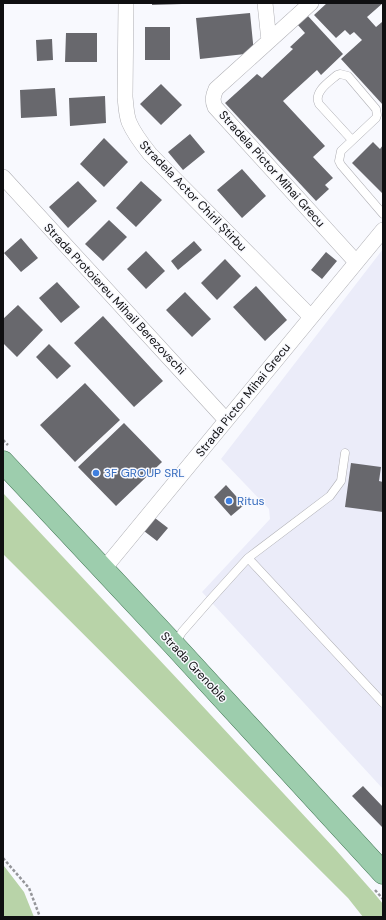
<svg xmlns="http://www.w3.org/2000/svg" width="386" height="920" viewBox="0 0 386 920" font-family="'DM Sans',sans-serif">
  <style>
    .built { fill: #ebecf9 }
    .green { fill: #b8d3a8 }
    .building { fill: #68686d }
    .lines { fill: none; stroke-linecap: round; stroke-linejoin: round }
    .lane-casing { stroke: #b0b0b5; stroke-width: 9 }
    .street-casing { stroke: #b0b0b5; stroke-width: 16 }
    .primary-casing { stroke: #407553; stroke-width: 23 }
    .path { stroke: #95969a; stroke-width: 2.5; stroke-dasharray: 3 2; stroke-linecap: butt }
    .lane { stroke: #fff; stroke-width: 8 }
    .street { stroke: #fff; stroke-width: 15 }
    .primary { stroke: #9dcdad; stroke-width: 22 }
    .shop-dot { fill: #3f7fe0; stroke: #f8f9fe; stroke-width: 1.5 }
    .labels { text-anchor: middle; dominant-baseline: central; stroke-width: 3; stroke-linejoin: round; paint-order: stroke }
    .street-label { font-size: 12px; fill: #0f0f11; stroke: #f8f9fe }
    .shop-label { font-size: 12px; fill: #366cbe; stroke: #f8f9fe; text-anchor: start }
  </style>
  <rect width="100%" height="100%" fill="#f8f9fe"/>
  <!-- built -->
  <path class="built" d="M383 249V789L202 592 270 519 269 509 221 459Z"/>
  <!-- green -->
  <path class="green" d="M3 493 183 685 335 849 374 893 383 904V917H363L348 898 3 554Z
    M4 866 24 892 34 917H3Z"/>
  <!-- building -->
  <path class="building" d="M152 3H182V4L152 5Z
    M327 3H383L367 17 376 27 382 22 383 23V105L341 59 362 40 354 32 350 35 345 30 336 38 314 15Z
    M250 13 254 53 200 59 196 18Z
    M307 15 343 54 321 75 317 70 283 101 325 146 313 157 333 178 325 185 329 189 316 201 225 103 257 74 262 78 293 49 290 47 305 33 297 24Z
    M145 27H170V60H145Z
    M66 33H97V62H65Z
    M52 39 53 60 37 61 36 40Z
    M161 84 182 105 161 125 140 104Z
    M55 88 57 116 21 118 20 90Z
    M105 96 106 123 70 126 69 98Z
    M190 134 205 152 183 170 168 152Z
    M104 138 128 162 104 187 80 164Z
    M373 142 380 149 383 145V194L352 163Z
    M242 169 266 196 242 218 217 190Z
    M78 181 97 201 68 228 49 207Z
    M141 181 162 200 136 227 116 208Z
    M109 220 127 237 103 261 85 244Z
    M21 238 38 258 21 272 4 253Z
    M194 241 202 250 178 270 171 261Z
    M146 251 165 271 146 289 127 269Z
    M326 252 337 261 322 279 311 270Z
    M225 259 241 276 217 300 201 283Z
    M57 282 80 307 61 323 39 298Z
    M256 286 287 320 265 341 233 307Z
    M185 292 211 319 192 337 166 310Z
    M18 305 43 330 17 357 3 343V319Z
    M103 316 163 381 134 407 74 343Z
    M49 344 71 366 57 379 36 357Z
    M85 383 120 420 75 462 40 425Z
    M124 423 162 462 116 506 78 467Z
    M351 463 381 467 379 481 383 482V512L345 507Z
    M226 485 244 505 231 516 214 497Z
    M155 518 168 528 157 541 144 531Z
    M363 786 383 807V828L352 796Z"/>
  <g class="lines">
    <!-- lane casing -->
    <g class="lane-casing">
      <path id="lane" d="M352 140 319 104C313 92 329 82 337 75L340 74 348 76 376 109 377 115 376 118 341 151 339 161 341 165 383 214
        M248 558 383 703
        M175 644 182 632 210 600 248 558 330 496 341 481 345 453"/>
    </g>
    <!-- street casing -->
    <g class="street-casing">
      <path id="street" d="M126 3 125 97C126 105 126 114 129 122 134 134 142 144 150 154L311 317
        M265 3 269 41
        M311 3 216 89C213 96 212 100 215 107L356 262
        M3 177 226 420
        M103 570 383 230"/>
    </g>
    <!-- primary casing -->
    <g class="primary-casing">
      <path id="primary" d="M3 462 174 645 383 873"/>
    </g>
    <!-- path -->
    <path class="path" d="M3 440 8 445
      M3 858 29 888 40 917
      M375 890 383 899"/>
    <!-- lane -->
    <use href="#lane" class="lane"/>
    <!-- street -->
    <use href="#street" class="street"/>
    <!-- primary -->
    <use href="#primary" class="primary"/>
  </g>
  <!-- markers -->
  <g class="shop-dot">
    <circle cx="96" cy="473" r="4"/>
    <circle cx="229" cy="501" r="4"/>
  </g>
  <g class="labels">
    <!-- street labels -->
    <g class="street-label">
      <text transform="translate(272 169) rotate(48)">Stradela Pictor Mihai Grecu</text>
      <text transform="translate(193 196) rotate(46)">Stradela Actor Chiril Știrbu</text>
      <text transform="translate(115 299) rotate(47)">Strada Protoiereu Mihail Berezovschi</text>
      <text transform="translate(243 400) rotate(-51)">Strada Pictor Mihai Grecu</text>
      <text transform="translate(194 667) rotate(47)">Strada Grenoble</text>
    </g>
    <!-- shop labels -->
    <g class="shop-label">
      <text x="104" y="473">3F GROUP SRL</text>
      <text x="237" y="501">Ritus</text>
    </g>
  </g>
  <!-- border -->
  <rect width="386" height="920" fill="none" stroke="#0f0f11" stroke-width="8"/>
</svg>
